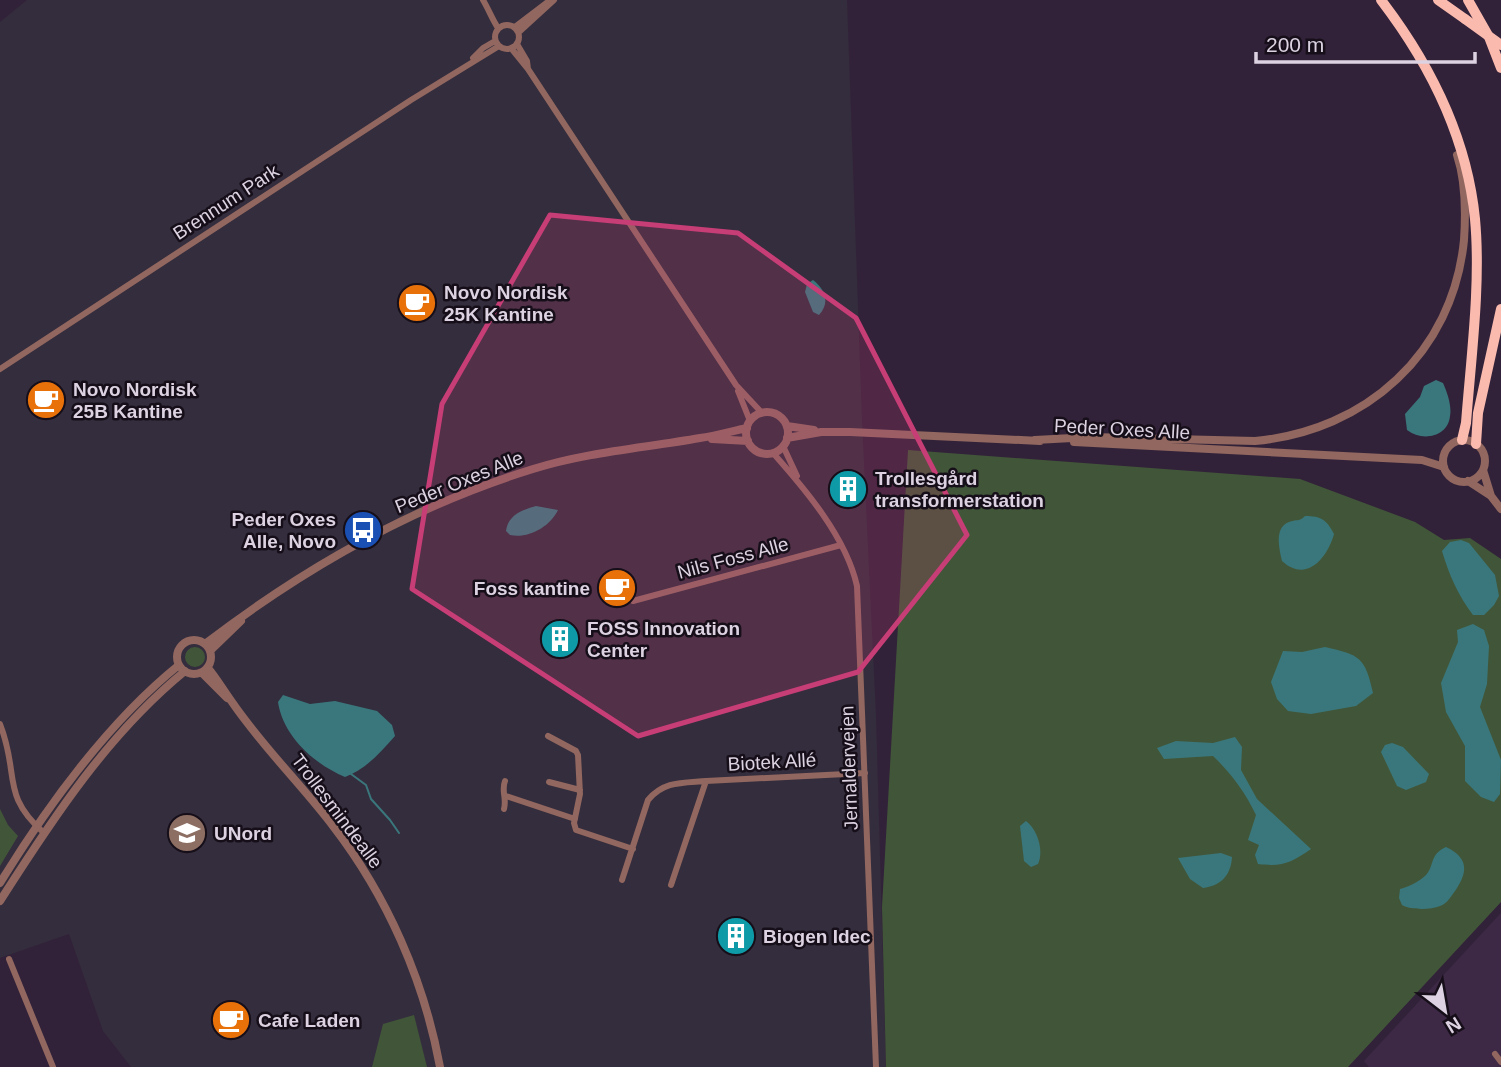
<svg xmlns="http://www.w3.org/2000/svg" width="1501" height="1067" viewBox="0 0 1501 1067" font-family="Arial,sans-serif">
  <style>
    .commercial { fill: #342d3d }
    .built { fill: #3d2946 }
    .green { fill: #415639 }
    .water { fill: #3a777c }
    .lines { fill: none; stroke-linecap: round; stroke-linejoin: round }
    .stream { stroke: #3a777c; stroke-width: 2 }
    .minor { stroke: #91675f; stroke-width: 6 }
    .tertiary { stroke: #91675f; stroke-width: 8 }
    .trunk { stroke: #fabaae; stroke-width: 10 }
    .trunk-bridge { stroke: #fabaae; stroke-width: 10 }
    .marked { fill: #c73d76; fill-opacity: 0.2; stroke: #c73d76; stroke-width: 5; stroke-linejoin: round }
    .labels { text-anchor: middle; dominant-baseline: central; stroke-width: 5; stroke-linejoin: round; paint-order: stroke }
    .street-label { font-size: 19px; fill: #dcd2e1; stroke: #160f19 }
    .poi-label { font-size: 19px; font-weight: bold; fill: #dcd2e1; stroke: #160f19; text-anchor: start }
  </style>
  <rect width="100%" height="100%" fill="#322239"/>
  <!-- commercial -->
  <path class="commercial" d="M27 0H847L862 418 876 715 886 1067H131L103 1031 69 934 0 958V22Z"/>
  <!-- built -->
  <path class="built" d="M1501 913V1067H1369L1364 1061Z"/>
  <!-- green -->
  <path class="green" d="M908 450 1300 479 1415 522 1444 540 1470 538 1501 559V902L1348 1067H886L882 907Z
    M185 657a10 10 0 1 1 20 0a10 10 0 1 1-20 0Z
    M0 809 8 825 18 836 0 866Z
    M414 1015 427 1067H372L383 1024Z"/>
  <!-- water -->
  <path class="water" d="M813 280C826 290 830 303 819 315L813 312 805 292 807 284Z
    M1436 380 1443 383C1447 392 1452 406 1450 416 1448 437 1422 442 1407 430L1405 414 1420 397 1424 386Z
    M536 506 558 510C550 527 528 539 510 535L506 531C508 515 522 510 536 506Z
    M1305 516C1321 516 1327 520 1334 534 1327 559 1306 583 1282 561 1279 548 1274 528 1289 522 1296 519 1300 522 1305 516Z
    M1461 540 1469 543 1495 575 1499 596 1494 605 1484 615H1473C1458 595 1449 575 1442 551L1450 542Z
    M1473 624 1484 630 1489 646 1487 684 1480 707 1501 760 1500 794 1494 802 1481 797 1465 781V746L1446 712 1441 683 1458 642 1457 630Z
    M1325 647C1360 655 1365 657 1373 693L1356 706 1311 714 1288 711 1277 699 1271 682 1283 651 1302 652Z
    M283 695 310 704 335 701 377 711 392 725 395 736C380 753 366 769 345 777 314 764 283 736 278 702Z
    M1235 737 1242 747 1241 770 1257 799 1311 849C1290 863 1283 867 1258 864L1255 855 1259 845 1248 840 1256 815C1245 792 1231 773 1213 756L1164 759 1157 748 1176 741 1213 743Z
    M1392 743 1403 747 1429 774 1426 782 1406 790 1397 786 1381 752 1385 745Z
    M1026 821C1038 830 1044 851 1038 864L1031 867 1024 861 1020 826Z
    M1446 847C1469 858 1468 872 1455 891 1451 896 1447 904 1440 906 1430 910 1411 910 1402 905L1399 898 1400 889C1409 887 1420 881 1426 875 1435 865 1429 855 1446 847Z
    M1221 853 1232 857C1231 876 1220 886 1203 888L1190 879 1178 858Z"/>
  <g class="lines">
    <!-- stream -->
    <path class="stream" d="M351 774 366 785 371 799 390 820 399 833"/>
    <!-- minor -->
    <path class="minor" d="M483 0C489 10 492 19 498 28
      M495 37a12 12 0 1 1 24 0a12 12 0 1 1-24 0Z
      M515 27 549 1
      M519 32 554 0
      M517 44 527 61 528 69
      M511 48 528 69 736 385 762 413
      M473 58 483 48 495 41
      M0 369 411 100 499 46
      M738 391 750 421
      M783 446 797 476
      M773 453C805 489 846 537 857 586L876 1067
      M633 601 841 545
      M0 724C20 775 0 794 44 833
      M548 736 576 751 578 755 580 794 574 823 576 830 633 849
      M549 782 580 790
      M506 796 575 819
      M504 809C507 798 501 791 505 781
      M622 880 648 800C664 781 682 783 706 781
      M671 885 706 781 865 773
      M9 959 53 1067
      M1495 1054 1501 1062"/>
    <!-- tertiary -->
    <path class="tertiary" d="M746 433a21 21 0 1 1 42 0a21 21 0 1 1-42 0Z
      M787 426 814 430
      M787 438 821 432H850L1040 441
      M712 439 748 441
      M1035 440 1091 437 1255 441C1366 431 1453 353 1464 240 1466 211 1466 182 1457 155
      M1443 461a21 21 0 1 1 42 0a21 21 0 1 1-42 0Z
      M1074 442 1422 460 1444 467
      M1483 470 1491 496
      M1468 481 1491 496 1501 509
      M177 657a17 17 0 1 1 34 0a17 17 0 1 1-34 0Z
      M205 644C304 568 413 506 533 469 587 452 644 448 700 438 716 436 732 431 747 428
      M210 651 241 621
      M208 668C217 679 224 691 232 702 262 746 301 784 333 826 387 896 424 980 440 1067
      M202 673 227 698
      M0 883C48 805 107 723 179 665
      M0 901C53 818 108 734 185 671"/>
    <!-- trunk -->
    <path class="trunk" d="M1381 0C1430 64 1467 138 1475 219 1481 283 1471 358 1466 423L1462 440
      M1438 0 1465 19
      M1468 0 1489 37 1501 68
      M1476 444 1478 413 1501 309"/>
    <!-- trunk-bridge -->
    <path class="trunk-bridge" d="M1465 19 1501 45"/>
  </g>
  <!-- marked area -->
  <path class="marked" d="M550 215 738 233 856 318 967 535 858 672 638 736 412 589 442 404Z"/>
  <!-- icons -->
  <defs>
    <g id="cafe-disc" transform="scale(2.0125)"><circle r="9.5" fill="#e8710a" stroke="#160f19"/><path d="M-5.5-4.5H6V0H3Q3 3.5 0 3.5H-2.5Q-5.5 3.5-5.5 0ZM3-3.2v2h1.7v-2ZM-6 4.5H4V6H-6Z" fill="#fff"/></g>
    <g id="building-disc" transform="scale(2.0125)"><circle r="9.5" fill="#0f9aa8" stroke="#160f19"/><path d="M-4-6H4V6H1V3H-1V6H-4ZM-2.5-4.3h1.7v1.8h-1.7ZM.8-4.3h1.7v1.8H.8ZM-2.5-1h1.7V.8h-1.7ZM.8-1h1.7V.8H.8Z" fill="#fff"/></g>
    <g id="bus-disc" transform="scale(2.0125)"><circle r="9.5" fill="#1a4fb4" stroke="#160f19"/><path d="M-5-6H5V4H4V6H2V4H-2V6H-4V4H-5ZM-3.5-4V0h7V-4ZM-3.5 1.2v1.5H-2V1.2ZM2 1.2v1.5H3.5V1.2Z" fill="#fff"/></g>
    <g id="university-disc" transform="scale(2.0125)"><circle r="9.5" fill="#8d6e63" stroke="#160f19"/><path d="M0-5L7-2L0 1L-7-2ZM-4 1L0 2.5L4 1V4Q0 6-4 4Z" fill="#fff"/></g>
  </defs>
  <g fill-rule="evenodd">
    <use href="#cafe-disc" x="417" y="303"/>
    <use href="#cafe-disc" x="46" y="400"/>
    <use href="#building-disc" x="848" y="489"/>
    <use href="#bus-disc" x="363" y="530"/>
    <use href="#cafe-disc" x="617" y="588"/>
    <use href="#building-disc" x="560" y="639"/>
    <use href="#university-disc" x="187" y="833"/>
    <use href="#building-disc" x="736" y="936"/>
    <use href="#cafe-disc" x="231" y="1020"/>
  </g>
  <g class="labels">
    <!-- street labels -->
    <g class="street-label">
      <text transform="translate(226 202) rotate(-33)">Brennum Park</text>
      <text transform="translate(1122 429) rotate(3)">Peder Oxes Alle</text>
      <text transform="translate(459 482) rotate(-22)">Peder Oxes Alle</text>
      <text transform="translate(733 558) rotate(-15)">Nils Foss Alle</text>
      <text transform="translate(772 762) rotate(-3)">Biotek Allé</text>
      <text transform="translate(849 768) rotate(-92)">Jernaldervejen</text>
      <text transform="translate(337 811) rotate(53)">Trollesmindealle</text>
    </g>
    <!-- poi labels -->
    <g class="poi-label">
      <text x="444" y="292">Novo Nordisk<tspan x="444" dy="22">25K Kantine</tspan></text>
      <text x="73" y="389">Novo Nordisk<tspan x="73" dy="22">25B Kantine</tspan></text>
      <text x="875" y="478">Trollesgård<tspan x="875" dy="22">transformerstation</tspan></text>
      <text x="336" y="519" text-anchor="end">Peder Oxes<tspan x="336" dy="22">Alle, Novo</tspan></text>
      <text x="590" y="588" text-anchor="end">Foss kantine</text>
      <text x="587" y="628">FOSS Innovation<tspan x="587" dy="22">Center</tspan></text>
      <text x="214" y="833">UNord</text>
      <text x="763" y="936">Biogen Idec</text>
      <text x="258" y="1020">Cafe Laden</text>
    </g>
  </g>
  <!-- north arrow -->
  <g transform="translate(1445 1011) rotate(149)" stroke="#160f19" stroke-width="5" paint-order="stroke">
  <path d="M0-5L12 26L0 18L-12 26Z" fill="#dcd2e1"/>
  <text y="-10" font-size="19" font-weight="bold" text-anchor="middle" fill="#dcd2e1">N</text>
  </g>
  <!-- scale -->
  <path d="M1256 52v10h219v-10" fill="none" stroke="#dcd2e1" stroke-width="3.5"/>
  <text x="1266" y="52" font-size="21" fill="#dcd2e1" stroke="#160f19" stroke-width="5" paint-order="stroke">200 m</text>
</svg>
